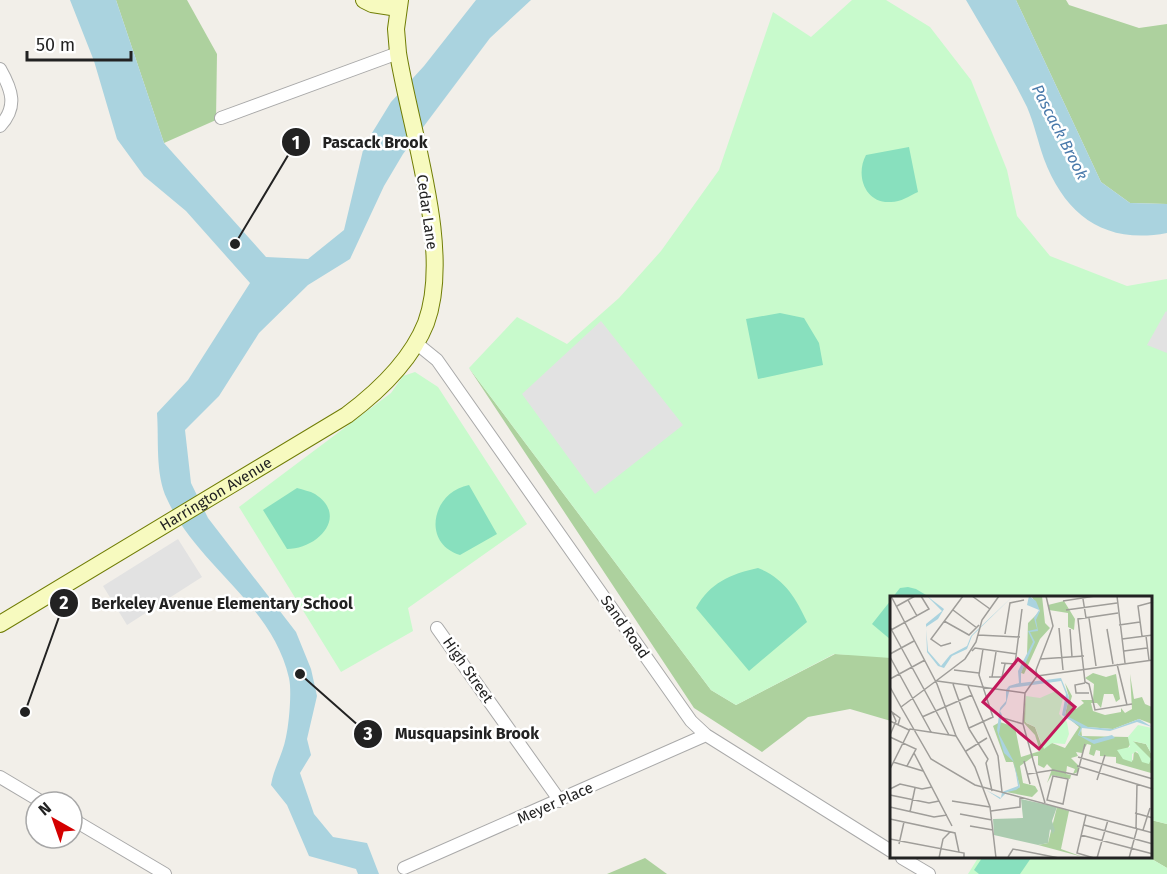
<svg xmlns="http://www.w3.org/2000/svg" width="1167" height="874" viewBox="0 0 1167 874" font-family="'Fira Sans',sans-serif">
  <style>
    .forest { fill: #add19e }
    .park { fill: #c8facc }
    .pitch { fill: #88e0be }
    .parking { fill: #e2e2e2 }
    .water { fill: #aad3df }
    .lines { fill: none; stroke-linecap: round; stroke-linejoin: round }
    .street-casing { stroke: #a9a9a9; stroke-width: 14 }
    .secondary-casing { stroke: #707d05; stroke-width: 18 }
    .street { stroke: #fff; stroke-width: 12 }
    .secondary { stroke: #f7fabf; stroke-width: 16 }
    .labels { text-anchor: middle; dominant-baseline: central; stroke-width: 5; stroke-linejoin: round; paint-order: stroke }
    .street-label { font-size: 15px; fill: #222; stroke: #fff }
    .water-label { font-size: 16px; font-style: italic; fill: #4a7aab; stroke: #fff }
    .inset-road { fill: none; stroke: #9f9d99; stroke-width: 1.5 }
    .view { fill: #c2185b; fill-opacity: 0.15; stroke: #c2185b; stroke-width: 3 }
    .inset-edge { fill: none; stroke: #222; stroke-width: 3 }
    .leader { fill: none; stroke: #222; stroke-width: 2 }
    .callout-dot { fill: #222; stroke: #fff; stroke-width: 2 }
    .mark-label { font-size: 18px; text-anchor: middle; font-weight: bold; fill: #fff }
    .callout-label { font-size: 16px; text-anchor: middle; font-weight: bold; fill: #222; stroke: #fff; stroke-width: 5; stroke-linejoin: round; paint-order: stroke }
  </style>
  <rect width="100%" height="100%" fill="#f2efe9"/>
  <!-- forest -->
  <path class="forest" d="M116 0H187L217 54 216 120 164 143Z
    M1016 0H1066L1069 5 1139 28 1167 24V204L1130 203 1101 182Z
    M469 368 711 690 736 705 835 654 888 656 891 658V721L850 709 808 717 762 752 694 708Z
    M1151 820 1167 824V868L1150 858Z
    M645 858 667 874H607Z"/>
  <!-- park -->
  <path class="park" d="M852 0H886L930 27 971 80 1007 170 1017 216 1050 256 1127 286 1167 279V824L1151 820 1150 598H891V658L834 654 736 705 711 690 469 368 517 317 567 344 619 298 661 251 719 170 773 12 811 37Z
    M415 372 438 387 527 524 408 608 413 631 341 672 239 507 391 393 403 376Z
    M978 858H1150L1167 868V874H968Z"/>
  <!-- pitch -->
  <path class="pitch" d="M909 147 918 192C909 196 901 202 891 202 865 204 855 175 866 155Z
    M780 313 804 318 819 343 823 365 758 379 746 319Z
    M469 485 497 534 460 555C421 543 432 492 469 485Z
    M297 488C303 490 310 491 315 494 349 516 318 549 287 549L263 510Z
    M758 568C784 578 796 598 807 622L749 671 696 608C710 583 730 574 758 568Z
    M908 587 916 589 931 598H892L900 588Z
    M891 600V640L872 624Z
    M982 858H1031L1020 874H979L974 870Z"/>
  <!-- parking -->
  <path class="parking" d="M1166 311 1167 312V353L1147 345Z
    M601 321 683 425 595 494 522 394Z
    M178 539 202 577 127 625 103 586Z"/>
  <!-- water -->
  <path class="water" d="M70 0H116L164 143 266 257 308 259 344 230 364 146 391 102 424 66 476 0H531L490 38 403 154 384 186 350 259 308 285 259 333 219 396 185 430 191 483 208 518 296 632 311 669 317 696 307 739 311 755 300 773 314 814 333 837 367 843 379 874H358L356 869 309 856 287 805 271 785C274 767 283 754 286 737 289 724 292 691 289 678 272 603 197 566 167 499 155 474 159 440 157 413L188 380 250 283 186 211 144 176 117 139 94 61Z
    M966 0H1016L1101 182 1130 203 1167 204V233C1105 245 1065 215 1044 159 1038 142 1034 123 1027 107 1009 70 986 35 966 0Z"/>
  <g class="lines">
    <!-- street casing -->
    <g class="street-casing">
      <path id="street" d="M0 69C12 90 18 107 0 126
        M221 118 398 53
        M416 343 437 360 691 721 706 735 891 851
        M437 628 560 801
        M0 777 42 802
        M72 819 165 874
        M902 858 929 874
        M404 868 706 735"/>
    </g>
    <!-- secondary casing -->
    <g class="secondary-casing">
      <g id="secondary">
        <path d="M364 0 372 4 398 8"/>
        <path id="s1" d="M0 624 347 415C379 391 411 361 426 323 453 250 410 129 398 53L396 29 400 0"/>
      </g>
    </g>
    <!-- street -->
    <use href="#street" class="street"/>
    <!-- secondary -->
    <use href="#secondary" class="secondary"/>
  </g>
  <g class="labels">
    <!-- street labels -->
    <g class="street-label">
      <text transform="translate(427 212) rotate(82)">Cedar Lane</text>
      <text stroke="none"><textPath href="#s1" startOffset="252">Harrington Avenue</textPath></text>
      <text transform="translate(625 627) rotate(55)">Sand Road</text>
      <text transform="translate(468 670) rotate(55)">High Street</text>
      <text transform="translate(555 803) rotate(-24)">Meyer Place</text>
    </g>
    <!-- water labels -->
    <g class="water-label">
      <text transform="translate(1060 132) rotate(63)">Pascack Brook</text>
    </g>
  </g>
  <!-- overview -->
  <g transform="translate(890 596)">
    <rect width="262" height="262" fill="#f2efe9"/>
    <path d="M152 0 155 27 160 32 150 43 134 78 131 77 137 59 138 27 150 15 142 1ZM174 5 185 23 184 34 178 31V17L159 14 158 9ZM203 77 216 81 226 78 230 103 226 106 223 98H214L211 112 207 107H201L203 115 215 119 231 116V112L235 117 242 113 240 78 244 103 252 101 255 108 262 111V128L249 123 223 133 197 131 191 132 192 140 238 141 241 147 236 155 243 165 244 155 256 162 242 145 256 148 262 159 261 177 226 167V161L210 160V155L206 154 204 160 199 158 201 149 197 148 192 157 186 156 188 160 181 162 189 170 188 176 183 178 185 173 177 170 176 178 181 179 180 183 162 179 157 187 162 173 157 168 154 172 148 169V160H144L130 170 133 187 145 190 148 195 142 201 116 196 130 191 123 166H116L103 130 110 126 125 131 131 161 150 155 145 139 133 126 136 100V127L145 131 152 151 162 147 175 152 189 131 175 119 179 101 175 87 182 100 180 107 186 113 194 107 191 104H203L204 88 195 82ZM167 211 179 215 171 253 193 261 148 249 158 247Z" fill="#add19e"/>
    <path d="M131 203 167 211 162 225 165 234 163 238 160 233 158 247 148 249 104 239 103 223 133 222Z" fill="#aacbaf"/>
    <path d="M166 95 173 102 169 118 177 126 179 138 175 148 162 147 154 153 145 131 135 126 136 100 150 102ZM248 129 262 132V159L256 148 243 145 261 163 259 168 252 166 247 155 242 158V166L233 163 227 154 240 151 238 141Z" fill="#c8facc"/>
    <path d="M37 0 54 13 48 23 36 31 38 55 51 70 60 59 77 50 81 40 85 36 123 0 82 40 77 53 62 60 54 72 48 70 37 56 36 28 52 15ZM139 0 146 5 150 15 146 24 148 35 140 36 145 46 131 77V87L171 82 179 101 175 119 198 131 223 133 249 123 262 131 247 126 220 135 192 132 191 135 189 139 203 144 222 139 225 142 204 148 188 139 191 131 172 119 176 98 171 85 120 92 116 108 110 115 112 119 109 138 124 166 130 191 126 194 117 196 110 203 96 194 111 202 112 196 128 190 124 166 114 157 107 134 110 112 116 105V94L119 90 129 87 128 75 143 46 138 35 147 33 144 22 149 14 137 9Z" fill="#aad3df"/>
    <path class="inset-road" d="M1 0 47 88 66 140 85 171 100 211 106 262M82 0 100 13M227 0 235 67M193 3 196 22M18 4 27 20M173 5 205 0M7 10 25 0M63 14 87 32M176 14 227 7M228 17 188 23 195 86 199 88 205 114 242 108M199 22 206 70M54 25 79 39 89 29M229 29 250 26M0 31 59 139M169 32 173 74M180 33 182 61M217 33 223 68M1 34 39 13 31 0M115 38 120 7 134 4M88 39 130 41M252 40 248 10 263 6M256 40 259 64M232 43 263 39M61 47 51 50 41 43 73 0M82 55 85 52 127 58M234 55 257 52M0 58 24 45M0 61 41 136M150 63 194 60M111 67 125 68 132 13M227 68 237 109M64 74 89 77M147 80 263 64M99 81H112L115 68M102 81 106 56M0 83 35 64M46 85 75 63 86 46 92 24 109 0M47 85 135 97M195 87 185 89 186 97H199M63 88 79 133 98 163 96 167 102 195M78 90 108 160 112 196M0 91 11 111M135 97 133 128 155 207M135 97 147 80 146 74 163 30 156 0M11 111 41 163 85 189 263 237M11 111 46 85M32 121 82 99M113 122 133 128M0 125 19 134M79 132 103 121 89 79 93 53M0 139 6 125 2 116 10 122 8 129M0 141 26 153 17 170M76 155 97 142M24 157 62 230M188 161 263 183M134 165 140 188M3 166 33 175M187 170 263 193M0 173 20 133 66 140M138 178 163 174 187 179 195 148M163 180 178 183 173 208 157 204ZM207 184 215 159M0 193 10 188 32 193 42 191M0 199 39 207 49 205M62 205 100 211M0 211 44 221 57 219M101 215 130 211V201M20 216 25 192M245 217 263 222M70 218 102 224M196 219 187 257 204 262M0 223 65 237 69 256M194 229 263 248M80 230 103 234M246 232 247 188M253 234 260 212M191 239 263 258M0 243 74 257V262M9 248 14 226M118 261 123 253 169 262M49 262 53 243 60 236M207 262 218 224M239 262 247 233"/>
    <path class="view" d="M128 63 185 111 149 153 93 106Z"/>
    <rect width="262" height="262" class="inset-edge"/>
  </g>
  <!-- callouts -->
  <path class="leader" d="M235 244L296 142M25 712L64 603M300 674L368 734"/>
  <g class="callout-dot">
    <circle cx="235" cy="244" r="6"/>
    <circle cx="25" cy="712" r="6"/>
    <circle cx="300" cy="674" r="6"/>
    <circle cx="296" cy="142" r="15"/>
    <circle cx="64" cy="603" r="15"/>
    <circle cx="368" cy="734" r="15"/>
  </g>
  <g class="mark-label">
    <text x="296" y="149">1</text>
    <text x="64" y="609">2</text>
    <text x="368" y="740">3</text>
  </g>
  <g class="callout-label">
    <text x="375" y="148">Pascack Brook</text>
    <text x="222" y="609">Berkeley Avenue Elementary School</text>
    <text x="467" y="739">Musquapsink Brook</text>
  </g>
  <!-- north arrow -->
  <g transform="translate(54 820) rotate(320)"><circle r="28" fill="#ffffff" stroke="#a7a7a7" stroke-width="1.5"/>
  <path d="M0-4.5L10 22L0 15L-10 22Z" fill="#d40000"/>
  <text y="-9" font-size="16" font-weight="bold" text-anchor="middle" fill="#222222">N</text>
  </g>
  <!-- scale -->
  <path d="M27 51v9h104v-9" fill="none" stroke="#222222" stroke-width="3"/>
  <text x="36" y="51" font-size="18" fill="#222222" stroke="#ffffff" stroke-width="4.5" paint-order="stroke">50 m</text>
</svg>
